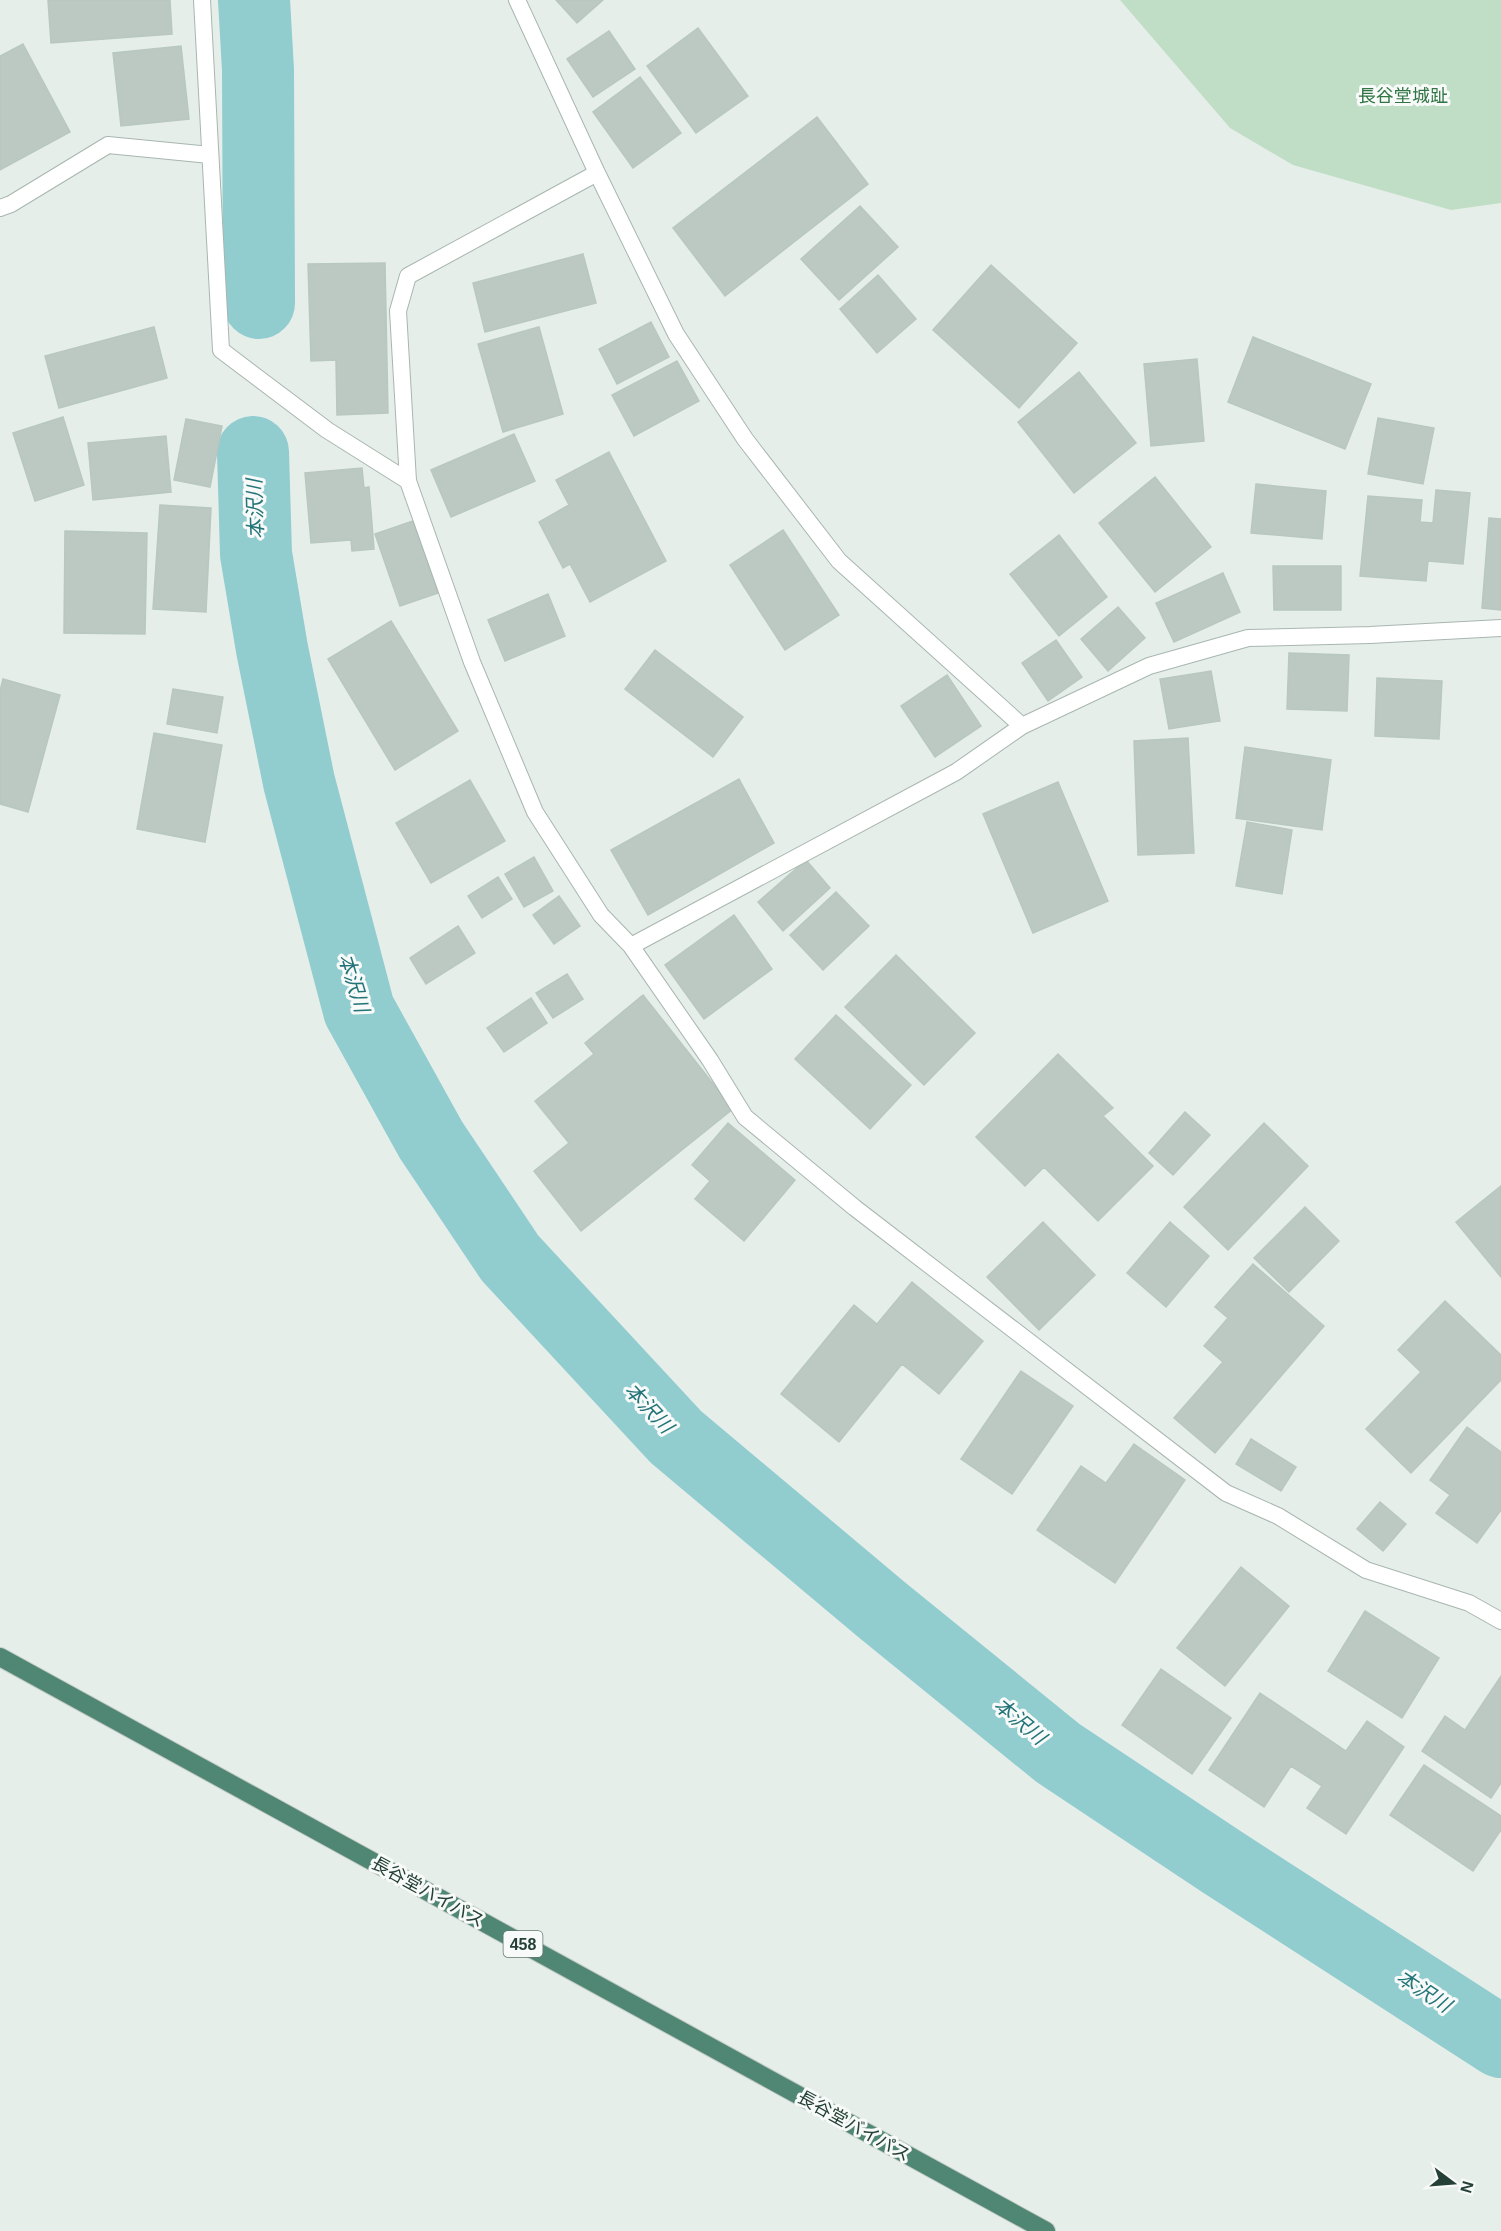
<svg xmlns="http://www.w3.org/2000/svg" width="1501" height="2231" viewBox="0 0 1501 2231" font-family="Helvetica,'Noto Sans JP',sans-serif">
  <style>
    .green { fill: #c0dec5 }
    .lines { fill: none; stroke-linecap: round; stroke-linejoin: round }
    .river { stroke: #91cccf; stroke-width: 72 }
    .building { fill: #bbc9c2; stroke: #b8c7c0; stroke-width: 1.5 }
    .service-casing { stroke: #a8b6b0; stroke-width: 18 }
    .trunk-casing { stroke: #c2cac7; stroke-width: 20 }
    .service { stroke: #fff; stroke-width: 16 }
    .trunk { stroke: #508674; stroke-width: 18 }
    .labels { text-anchor: middle; dominant-baseline: central; stroke-width: 6; stroke-linejoin: round; paint-order: stroke }
    .shield { fill: #f7faf8; stroke: #647870; stroke-width: 1.5 }
    .shield-label { font-size: 16px; font-weight: bold; fill: #254036 }
    .park-label { font-size: 18px; fill: #317544; stroke: #f7faf8 }
    .street-label { font-size: 18px; fill: #254036; stroke: #f7faf8 }
    .water-label { font-size: 20px; font-style: italic; fill: #227479; stroke: #f7faf8 }
  </style>
  <rect width="100%" height="100%" fill="#e6eeea"/>
  <!-- green -->
  <path class="green" d="M1120 0H1501V203L1451 210 1293 165 1230 128Z"/>
  <g class="lines">
    <!-- river -->
    <path class="river" d="M254 0 258 70 259 303
      M253 452 256 554 272 649 299 782 359 1010 431 1140 510 1258 676 1437 882 1610 1058 1753 1222 1862 1501 2042"/>
  </g>
  <!-- building -->
  <path class="building" d="M48 0H170L172 34 51 43Z
    M556 0H603L577 23Z
    M698 28 748 96 696 133 647 66Z
    M609 31 635 69 593 97 567 59Z
    M23 44 70 132 0 170V56Z
    M181 46 189 119 121 126 113 53Z
    M640 77 681 133 633 168 593 112Z
    M817 117 868 184 725 296 673 228Z
    M860 206 898 247 839 300 801 259Z
    M583 254 596 303 485 332 473 283Z
    M385 263 388 413 337 415 336 360 311 361 308 264Z
    M991 265 1077 343 1019 408 933 330Z
    M878 275 916 319 877 353 840 309Z
    M651 322 669 357 617 384 599 349Z
    M154 327 167 378 59 408 45 356Z
    M539 327 563 414 503 432 478 344Z
    M1253 337 1371 384 1345 449 1228 402Z
    M1197 359 1204 441 1151 446 1144 364Z
    M677 361 699 401 634 436 612 395Z
    M1079 372 1136 443 1074 493 1018 422Z
    M63 417 84 485 35 501 13 433Z
    M1378 418 1434 428 1423 484 1368 474Z
    M186 419 222 426 210 487 174 480Z
    M514 434 535 481 451 517 431 470Z
    M166 436 171 492 93 500 88 443Z
    M609 452 666 561 590 602 570 564 563 568 539 522 569 505 556 480Z
    M362 468 364 488 369 487 374 549 352 551 351 540 311 543 305 473Z
    M1155 477 1211 547 1155 592 1099 523Z
    M1256 484 1326 491 1322 539 1251 533Z
    M1436 490 1470 493 1463 564 1428 561 1426 581 1360 576 1368 496 1422 500 1420 522 1433 523Z
    M160 505 211 508 206 612 153 609Z
    M1489 518 1501 519V610L1482 608Z
    M413 521 438 593 400 606 375 534Z
    M783 530 839 615 785 650 730 565Z
    M65 531 147 533 145 634 64 633Z
    M1059 535 1107 597 1059 636 1010 574Z
    M1273 566H1341V610H1274Z
    M1223 573 1240 612 1174 642 1156 603Z
    M548 594 565 636 505 661 488 620Z
    M1118 607 1145 638 1108 671 1081 639Z
    M391 621 458 731 395 770 328 659Z
    M1056 640 1082 677 1048 701 1022 663Z
    M655 650 743 717 713 757 625 689Z
    M1289 653 1349 655 1347 711 1287 709Z
    M1211 671 1220 721 1169 729 1160 679Z
    M947 675 981 726 935 757 901 706Z
    M1377 678 1442 681 1439 739 1375 736Z
    M3 679 60 695 28 812 0 804V691Z
    M173 689 223 697 217 733 167 724Z
    M154 733 222 745 205 842 137 829Z
    M1188 738 1194 853 1138 855 1134 741Z
    M1245 747 1331 760 1322 830 1236 818Z
    M739 779 774 843 648 915 611 850Z
    M470 780 505 841 431 883 396 823Z
    M1058 782 1108 901 1033 933 983 814Z
    M1247 822 1292 830 1282 894 1236 886Z
    M534 857 553 891 524 907 505 874Z
    M806 860 830 888 783 931 758 902Z
    M498 877 512 899 482 918 468 896Z
    M836 892 869 926 823 970 790 935Z
    M559 896 580 926 554 944 533 915Z
    M734 915 772 969 704 1019 665 965Z
    M458 926 475 953 426 984 410 958Z
    M896 955 975 1033 924 1085 845 1007Z
    M567 974 583 999 553 1018 536 993Z
    M643 995 733 1109 581 1231 534 1171 569 1143 535 1101 594 1054 585 1043Z
    M531 998 547 1023 504 1052 487 1028Z
    M836 1015 911 1085 870 1129 795 1059Z
    M1058 1054 1113 1108 1103 1116 1153 1166 1098 1221 1044 1167 1025 1186 976 1137Z
    M1185 1112 1210 1135 1173 1175 1149 1153Z
    M728 1123 795 1180 744 1241 695 1199 710 1181 692 1165Z
    M1264 1123 1308 1166 1228 1250 1184 1207Z
    M1501 1186V1277L1456 1222Z
    M1305 1207 1339 1241 1289 1292 1254 1258Z
    M1043 1222 1095 1275 1039 1330 987 1277Z
    M1170 1222 1209 1256 1166 1307 1127 1273Z
    M1253 1264 1324 1326 1215 1453 1174 1418 1223 1362 1204 1346 1228 1318 1215 1307Z
    M912 1282 983 1341 939 1394 902 1364 839 1442 781 1394 854 1305 877 1324Z
    M1445 1301 1501 1355V1380L1411 1473 1366 1429 1421 1372 1398 1350Z
    M1021 1371 1073 1406 1012 1494 961 1459Z
    M1467 1427 1501 1452V1510L1477 1543 1436 1513 1450 1495 1430 1480Z
    M1251 1439 1296 1467 1281 1491 1236 1464Z
    M1134 1444 1185 1480 1115 1583 1037 1530 1081 1466 1106 1483Z
    M1380 1502 1406 1524 1383 1551 1357 1529Z
    M1241 1567 1289 1606 1225 1686 1177 1648Z
    M1365 1611 1439 1658 1402 1718 1328 1671Z
    M1161 1669 1231 1718 1192 1774 1122 1725Z
    M1501 1676V1783L1491 1798 1422 1751 1445 1716 1465 1730Z
    M1260 1693 1346 1751 1367 1721 1404 1747 1346 1834 1307 1808 1322 1786 1291 1766 1264 1807 1209 1770Z
    M1424 1765 1501 1816V1830L1473 1871 1390 1815Z"/>
  <g class="lines">
    <!-- service casing -->
    <g class="service-casing">
      <path id="service" d="M202 0 221 350 327 430 408 481 472 662 535 812 601 915 631 946 710 1060 745 1117 855 1208 1226 1493 1278 1516 1366 1570 1469 1603 1501 1621
        M517 0 597 173
        M0 208 11 204 108 145 210 155
        M408 481 398 311 408 276 597 173 676 334 745 439 839 561 1022 726
        M631 946 956 772 1022 726 1149 666 1248 638 1370 635 1501 628"/>
    </g>
    <!-- trunk casing -->
    <g class="trunk-casing">
      <path id="trunk" d="M0 1657 1046 2231"/>
    </g>
    <!-- service -->
    <use href="#service" class="service"/>
    <!-- trunk -->
    <use href="#trunk" class="trunk"/>
  </g>
  <g class="labels">
    <!-- shield labels -->
    <rect class="shield" x="503.5" y="1931" width="39" height="26" rx="4.5"/>
    <g class="shield-label">
      <text x="523" y="1944">458</text>
    </g>
    <!-- park labels -->
    <g class="park-label">
      <text x="1403" y="96">長谷堂城趾</text>
    </g>
    <!-- street labels -->
    <g class="street-label">
      <text transform="translate(428 1892) rotate(29)">長谷堂バイパス</text>
      <text transform="translate(854 2126) rotate(29)">長谷堂バイパス</text>
    </g>
    <!-- water labels -->
    <g class="water-label">
      <text transform="translate(255 509) rotate(-92)">本沢川</text>
      <text transform="translate(354 983) rotate(73)">本沢川</text>
      <text transform="translate(649 1408) rotate(47)">本沢川</text>
      <text transform="translate(1020 1721) rotate(40)">本沢川</text>
      <text transform="translate(1424 1991) rotate(33)">本沢川</text>
    </g>
  </g>
  <!-- north arrow -->
  <g transform="translate(1453 2183) rotate(106)" stroke="#f7faf8" stroke-width="4.5" paint-order="stroke">
  <path d="M0-4.5L10 22L0 15L-10 22Z" fill="#254036"/>
  <text y="-9" font-size="16" font-weight="bold" text-anchor="middle" fill="#254036">N</text>
  </g>
</svg>
